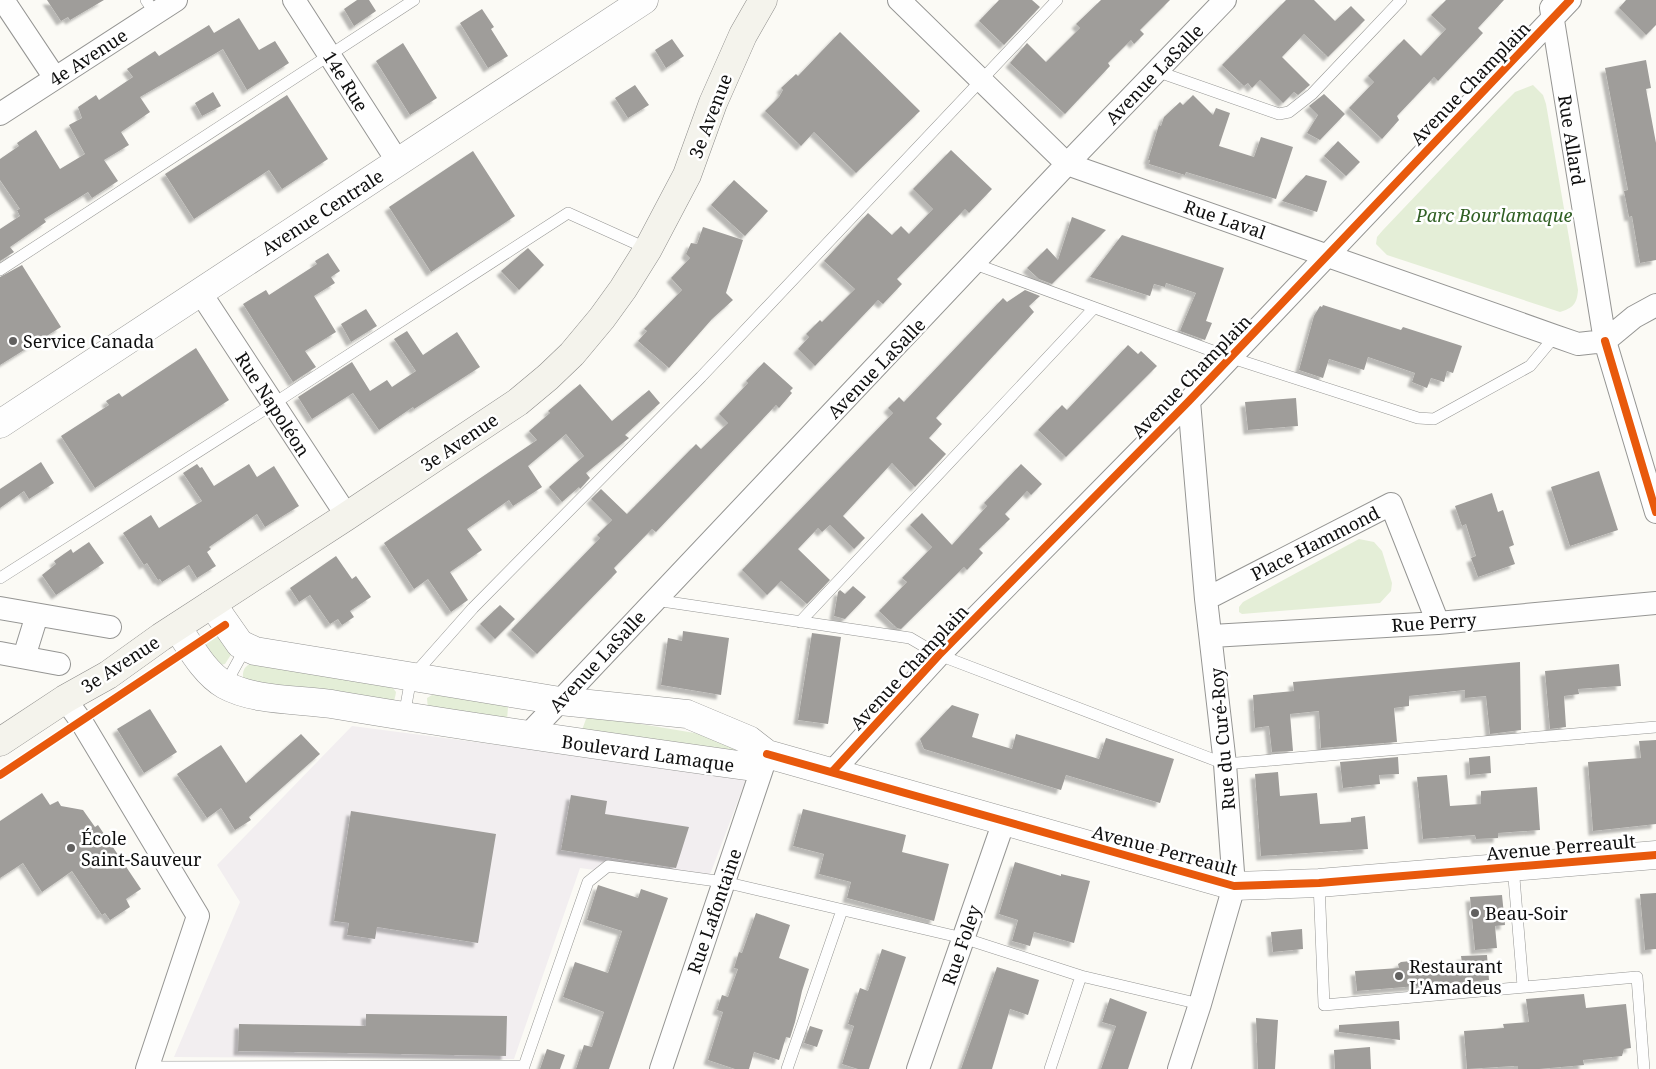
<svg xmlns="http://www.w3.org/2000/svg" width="1656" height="1069" viewBox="0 0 1656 1069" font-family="'Noto Serif',serif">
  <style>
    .industrial { fill: #f2eef0 }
    .green { fill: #e4eed7 }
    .building { fill: #9f9d9a; filter: url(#shadow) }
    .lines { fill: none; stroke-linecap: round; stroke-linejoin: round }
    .service-casing { stroke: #959593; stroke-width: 12 }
    .minor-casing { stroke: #959593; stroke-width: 24 }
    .tertiary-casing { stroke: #959593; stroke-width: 29 }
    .secondary-casing { stroke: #8c8b89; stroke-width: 29 }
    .service { stroke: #fefefe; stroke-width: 11 }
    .minor { stroke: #fefefe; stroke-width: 22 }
    .tertiary { stroke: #fefefe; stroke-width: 28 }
    .secondary { stroke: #f4f3ec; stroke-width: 28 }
    .cycleway-casing { stroke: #fff; stroke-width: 11 }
    .cycleway { stroke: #e8590c; stroke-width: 8 }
    .poi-dot { fill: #626160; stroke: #fff; stroke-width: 2 }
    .labels { text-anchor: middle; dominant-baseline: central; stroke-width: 5; stroke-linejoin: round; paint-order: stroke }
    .street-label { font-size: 18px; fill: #0f0f0f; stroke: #fff }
    .park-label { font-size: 18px; font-style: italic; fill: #316025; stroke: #fff }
    .poi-label { font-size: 18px; fill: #0f0f0f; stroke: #fff; text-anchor: start }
  </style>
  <defs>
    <filter id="shadow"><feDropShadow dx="-4.5" dy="4.5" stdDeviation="1" flood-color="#0004"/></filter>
  </defs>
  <rect width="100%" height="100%" fill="#fbfaf5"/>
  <!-- industrial -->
  <path class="industrial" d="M352 726 747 777 706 885 580 868 514 1059 174 1057 240 902 217 865Z"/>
  <!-- green -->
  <path class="green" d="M1533 85 1543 95 1546 104 1578 290C1577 304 1573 308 1560 312L1387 255 1376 244 1377 237 1383 230 1500 107 1515 92Z
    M1359 539 1374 542 1382 551 1392 583 1391 591 1380 603 1242 614 1239 612V607L1243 602Z
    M217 632 232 653 225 664 220 665 200 643Z
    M256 662 392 687 396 692C395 699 394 704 386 706L243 679C242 669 246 664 256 662Z
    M437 692 501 702 508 707 507 720 428 710 427 698Z
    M592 716 731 739 739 747 738 752 582 730 586 719Z"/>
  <!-- building -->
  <path class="building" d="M47 0H104L70 20 68 17 61 21Z
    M357 0H369L376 11 354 26 344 9Z
    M999 0H1032L1040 7 1004 45 979 21Z
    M1101 0H1170L1140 30 1144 34 1134 44 1131 40 1108 63 1110 66 1065 114 1010 63 1027 43 1046 62 1080 28 1076 24Z
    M1286 0H1314L1335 21 1351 6 1365 20 1328 57 1304 34 1282 57 1310 85 1298 95 1294 92 1283 103 1260 80 1252 88 1248 83 1244 86 1222 65Z
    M1446 0H1504L1478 28 1483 33 1438 81 1434 77 1397 116 1399 120 1382 139 1349 108 1374 82 1368 76 1404 39 1421 56 1446 29 1431 15Z
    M1626 0H1656V25L1646 35 1619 8Z
    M482 9 494 27 491 29 508 56 488 68 460 23Z
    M239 18 259 50 275 41 289 63 247 90 223 49 140 97 150 112 121 132 129 145 104 160 118 181 92 198 88 192 44 219 46 222 10 247 14 252 0 261V229L20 216 17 210 20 209 0 180V159L19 146 17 143 36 130 60 169 85 154 69 125 82 118 78 107 96 95 99 100 133 77 127 69 155 51 159 56 209 25 214 33Z
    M840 32 920 111 856 173 814 132 801 146 765 111 779 97 783 90 781 88 796 74 798 76Z
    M672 39 684 56 666 68 655 50Z
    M403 43 437 98 410 115 376 61Z
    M1646 60 1651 88 1646 89 1656 143V260L1640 263 1632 216 1629 217 1624 191 1628 190 1605 68Z
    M635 85 649 105 628 118 615 98Z
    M213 92 221 106 202 116 195 103Z
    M1324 94 1345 114 1320 140 1307 133 1318 115 1309 106Z
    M287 95 328 159 282 189 269 170 194 219 165 174Z
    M1193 95 1213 115 1216 108 1230 113 1219 146 1254 157 1261 137 1293 147 1276 199 1186 172 1185 175 1149 164 1150 160H1148L1159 125 1161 126 1164 117 1180 102 1183 105Z
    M1338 141 1360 162 1346 176 1324 156Z
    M951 150 992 189 969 213 965 209 897 279 902 284 883 304 878 300 815 366 798 349 809 337 806 334 820 320 822 322 855 289 824 261 868 213 892 235 901 226 909 234 933 209 913 189Z
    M473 151 515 216 431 272 389 207Z
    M1306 175 1327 181 1317 212 1282 201Z
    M734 180 768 211 745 236 711 205Z
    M1072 217 1106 230 1052 284 1039 279 1027 268 1047 248 1058 260Z
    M703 227 743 240 726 293 733 300 712 319 669 368 638 341 647 331 644 329 682 290 671 278 690 258 686 254 691 243 697 244Z
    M1122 235 1224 268 1206 321 1212 323 1205 340 1180 331 1196 293 1166 283 1165 287 1154 284 1150 296 1090 277Z
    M528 248 544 265 519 290 501 271Z
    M328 253 340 271 331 277 335 283 314 296 336 332 305 351 316 367 293 382 243 304 266 290 269 295 317 264 315 261Z
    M22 265 61 327 0 365V277Z
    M1025 290 1040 296 1029 306 1034 312 936 418 942 424 929 438 946 454 915 487 892 463 843 516 865 538 854 549 830 525 822 532 818 528 798 549 830 580 807 604 781 581 767 595 742 570 893 413 888 408 899 397 904 402 1003 298 1007 302Z
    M1323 305 1401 330 1403 327 1462 346 1453 373 1447 371 1444 382 1431 378 1427 388 1412 382 1415 373 1368 357 1364 370 1329 359 1323 378 1299 370 1314 316 1320 306 1322 307Z
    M366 309 377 326 351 342 341 324Z
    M407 331 423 355 457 332 480 367 414 409 413 407 379 430 353 393 312 419 298 397 352 362 370 391 387 380 392 387 416 371 394 339Z
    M1128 345 1138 354 1141 351 1157 366 1066 457 1038 430 1062 405 1067 410Z
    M196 348 229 400 95 488 61 436 109 405 106 401 119 393 122 397Z
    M764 362 793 388 790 391 792 393 779 408 776 405 656 532 652 529 614 568 617 572 537 654 511 630 600 538 597 535 612 520 591 499 601 489 627 514 696 444 701 449 728 423 719 414 748 383 746 381Z
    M580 384 612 421 649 390 660 403 625 435 629 438 586 473 590 478 580 489 579 487 562 502 549 487 584 456 566 434 528 466 542 487 513 506 509 500 467 529 482 550 450 572 468 600 451 612 428 579 414 589 384 543 537 440 529 431 550 413 548 411Z
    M1296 398 1298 426 1248 430 1245 402Z
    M41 462 54 483 29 499 24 491 0 508V489Z
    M197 464 200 468 202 467 214 486 249 464 257 477 274 466 299 506 265 527 257 514 209 547 211 549 207 552 216 566 197 578 189 565 162 582 160 579 158 580 147 563 144 565 123 533 151 515 159 528 202 501 183 473Z
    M1021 464 1042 484 1031 495 1027 491 1005 514 1010 519 979 549 983 553 967 570 964 567 901 629 897 628 879 611 907 582 902 578 932 547 910 525 922 513 952 545 987 506 984 503Z
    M1599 471 1618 530 1570 546 1551 487Z
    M1492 493 1498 512 1503 510 1514 545 1509 547 1515 564 1478 577 1471 558 1476 556 1466 524 1462 526 1455 506Z
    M89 542 104 563 56 595 42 575 56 564 54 561 71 549 73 553Z
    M336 556 352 579 356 576 371 597 350 611 354 617 342 625 338 619 330 624 310 595 299 602 290 588Z
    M853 586 866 597 845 619 834 616 838 592 840 590 845 594Z
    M500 605 515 619 495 639 480 624Z
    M683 631 729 638 721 695 661 685 668 638 682 641Z
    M812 633 841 637 828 724 798 720Z
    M1520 662 1521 730 1490 734 1486 696 1465 698V690L1409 696V706L1394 708 1397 742 1321 748 1319 711 1290 714 1293 751 1272 752 1269 726 1255 728 1253 695 1294 691 1293 682Z
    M1619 664 1621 686 1578 689 1579 694 1564 696 1566 727 1550 729 1545 671Z
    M952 705 979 714 972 737 1012 749 1016 734 1099 759 1106 738 1174 759 1160 803 1066 775 1061 790 924 749 920 739Z
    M150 709 177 752 144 773 117 729Z
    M301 734 320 754 249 817 251 820 235 830 221 808 207 818 177 774 221 745 246 783Z
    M1656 740V824L1593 831 1588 762 1641 758 1639 741Z
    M1490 756 1491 773 1470 775 1469 758Z
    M1398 757 1399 774 1379 775 1380 784 1343 788 1340 762Z
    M1278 772 1280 796 1317 793 1320 824 1351 822V818L1365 816 1368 849 1261 856 1255 774Z
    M1447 775 1450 806 1481 804V791L1537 787 1540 830 1498 833V838L1476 839 1475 835 1423 839 1417 777Z
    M42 793 50 805 58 801 61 806 83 810 95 827 98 825 141 889 126 899 130 907 110 920 105 913 102 915 72 871 42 892 23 863 0 878V821Z
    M571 795 607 801 605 814 689 827 676 868 561 850Z
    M803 809 906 835 902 852 949 864 934 921 847 898 851 882 819 874 824 854 793 846Z
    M351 811 496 834 478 943 377 927 375 939 347 935 349 923 334 921Z
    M1015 862 1061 876V874L1090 881 1074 943 1034 932 1030 946 1012 941 1018 920 999 914Z
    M598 885 638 898 641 889 668 898 609 1069H576L584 1045 592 1047 604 1012 563 997 575 962 608 973 622 931 587 920Z
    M1656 893V949L1645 950 1640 894Z
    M1502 895 1505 925 1495 926 1497 948 1475 950 1470 897Z
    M756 913 790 925 779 958 809 969 802 991 795 1022 790 1038 786 1037 779 1060 754 1052 749 1069H735L708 1060 723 1012 717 1010 722 995 728 997 738 969 734 968 739 952 742 953Z
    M1302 929 1303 949 1273 952 1271 932Z
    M882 949 906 957 869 1069H858L842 1064 854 1026 848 1024 860 988 868 991Z
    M1487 955 1489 980 1357 991 1355 971 1399 968 1398 964 1401 962 1421 960 1424 966 1462 963 1461 956Z
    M997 967 1039 980 1028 1015 1010 1009 992 1069H961Z
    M1584 994 1586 1008 1626 1004 1631 1048 1624 1049 1622 1056 1583 1060 1584 1065 1539 1069H1518V1066H1514L1467 1069 1464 1031 1504 1028 1503 1024 1529 1022 1526 999Z
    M1110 998 1147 1012 1128 1069H1101L1116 1026 1102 1022Z
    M366 1014 507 1016 506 1056 238 1051 239 1024 366 1026Z
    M1256 1018 1278 1020 1275 1069H1258Z
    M1399 1021 1400 1040 1339 1032V1025Z
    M810 1026 823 1030 817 1047 804 1043Z
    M1370 1047 1371 1069H1335L1334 1050Z
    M547 1049 565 1055 560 1069H540Z"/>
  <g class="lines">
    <!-- service casing -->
    <g class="service-casing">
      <path id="service" d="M146 0 155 13
        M1156 71 1279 114 1289 112 1312 94 1401 0
        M975 264 1229 357 1418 418 1434 419 1530 366 1555 336
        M0 270 414 0
        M0 578 273 404 568 213 648 249
        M655 600 910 638 939 655 1225 764 1656 727
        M800 622 1094 308
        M225 685 246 647
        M404 716 411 678 473 608 701 377 1057 0
        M1513 866 1523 986
        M1319 883 1324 1005 1637 977 1644 1069
        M148 1067 524 1066
        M523 1069 588 882 608 866 724 882 963 938 1081 976 1200 1004
        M787 1069 842 910
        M1050 1069 1081 976"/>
    </g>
    <!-- minor casing -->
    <g class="minor-casing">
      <path id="minor" d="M3 0 55 78
        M294 0 398 162
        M899 0 1067 164 1555 336 1578 344 1605 341
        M1551 8 1605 341 1656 512
        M0 114 176 0
        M200 292 347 516
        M1605 341 1634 317 1656 305
        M1206 599 1391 504 1438 623
        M0 608 110 627
        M1212 636 1438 623 1656 603
        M0 653 59 664
        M24 657 37 615
        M65 699 81 721 198 916 147 1069
        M527 736 1067 164 1225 0
        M832 772 939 655 1189 401 1570 0
        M661 1069 767 754
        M918 1069 1004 821
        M1179 1069 1200 1004 1234 886 1225 764 1206 599 1189 401"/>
    </g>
    <!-- tertiary casing -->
    <g class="tertiary-casing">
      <path id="tertiary" d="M0 424 644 0
        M212 604 240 644 255 651 560 701 687 714 749 740 767 754 1234 886 1319 883 1656 855
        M177 627C190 646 204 673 225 685 256 702 303 699 337 705 473 728 609 747 746 766L767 754"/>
    </g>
    <!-- secondary casing -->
    <g class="secondary-casing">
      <path id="secondary" d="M0 742 65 699 108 675 161 637 347 516 518 402 548 377 572 354 602 318 623 289 648 249 687 175 713 103 743 35 763 0"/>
    </g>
    <!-- service -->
    <use href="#service" class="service"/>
    <!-- minor -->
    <use href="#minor" class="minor"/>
    <!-- tertiary -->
    <use href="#tertiary" class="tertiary"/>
    <!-- secondary -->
    <use href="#secondary" class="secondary"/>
    <!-- cycleway casing -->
    <g class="cycleway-casing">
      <path id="cycleway" d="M1605 341 1656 512
        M767 754 1234 886 1319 883 1656 855
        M832 772 939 655 1189 401 1570 0
        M0 775 225 625"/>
    </g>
    <!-- cycleway -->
    <use href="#cycleway" class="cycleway"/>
  </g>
  <!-- markers -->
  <g class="poi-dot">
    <circle cx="13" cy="341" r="5"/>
    <circle cx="71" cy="848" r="5"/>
    <circle cx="1475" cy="913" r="5"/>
    <circle cx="1399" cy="976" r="5"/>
  </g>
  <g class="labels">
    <!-- street labels -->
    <g class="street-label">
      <text transform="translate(88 57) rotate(-33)">4e Avenue</text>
      <text transform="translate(1154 74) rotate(-46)">Avenue LaSalle</text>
      <text transform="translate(346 81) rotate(58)">14e Rue</text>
      <text transform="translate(1470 83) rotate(-46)">Avenue Champlain</text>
      <text transform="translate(710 116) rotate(-69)">3e Avenue</text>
      <text transform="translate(1572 140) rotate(81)">Rue Allard</text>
      <text transform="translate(322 212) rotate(-33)">Avenue Centrale</text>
      <text transform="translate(1225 219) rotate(19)">Rue Laval</text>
      <text transform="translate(876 368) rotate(-46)">Avenue LaSalle</text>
      <text transform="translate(1191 376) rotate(-46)">Avenue Champlain</text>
      <text transform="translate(273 404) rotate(57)">Rue Napoléon</text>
      <text transform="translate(459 442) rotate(-34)">3e Avenue</text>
      <text transform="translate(1315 543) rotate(-27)">Place Hammond</text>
      <text transform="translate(1434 622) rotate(-4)">Rue Perry</text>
      <text transform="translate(597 661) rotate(-47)">Avenue LaSalle</text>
      <text transform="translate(120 664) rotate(-33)">3e Avenue</text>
      <text transform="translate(909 667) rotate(-47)">Avenue Champlain</text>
      <text transform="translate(1222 739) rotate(-95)">Rue du Curé-Roy</text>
      <text transform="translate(648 753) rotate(8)">Boulevard Lamaque</text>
      <text transform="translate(1561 847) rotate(-5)">Avenue Perreault</text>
      <text transform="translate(1165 850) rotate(15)">Avenue Perreault</text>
      <text transform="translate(714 911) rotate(-71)">Rue Lafontaine</text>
      <text transform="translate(961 945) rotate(-71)">Rue Foley</text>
    </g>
    <!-- park labels -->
    <g class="park-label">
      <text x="1494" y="215">Parc Bourlamaque</text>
    </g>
    <!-- poi labels -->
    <g class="poi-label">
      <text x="23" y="341">Service Canada</text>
      <text x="81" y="838">École<tspan x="81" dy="21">Saint-Sauveur</tspan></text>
      <text x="1485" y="913">Beau-Soir</text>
      <text x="1409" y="966">Restaurant<tspan x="1409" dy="21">L'Amadeus</tspan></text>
    </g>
  </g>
</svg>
